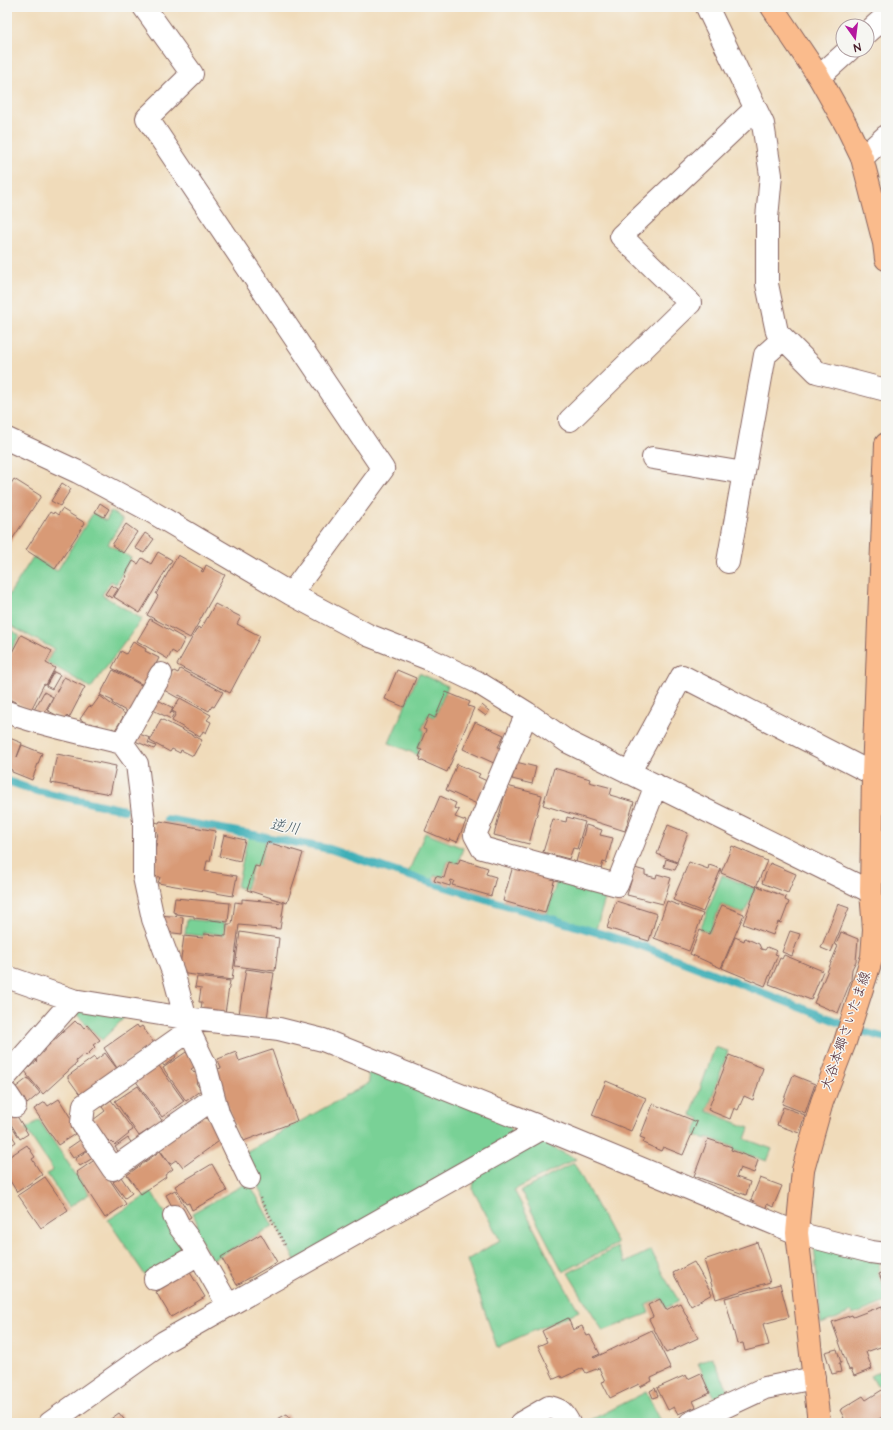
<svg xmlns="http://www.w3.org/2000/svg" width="893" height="1430" viewBox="0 0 893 1430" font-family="'Architects Daughter','Klee One',sans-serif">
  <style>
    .green { fill: #79d196; stroke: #627860 }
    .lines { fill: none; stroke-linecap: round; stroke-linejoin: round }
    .stream { stroke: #3eafb7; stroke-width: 8 }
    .building { fill: #d89a76 }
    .minor-casing { stroke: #84615d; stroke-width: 24 }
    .major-casing { stroke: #84615d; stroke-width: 24 }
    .path { stroke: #84615d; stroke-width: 2.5; stroke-dasharray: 1 3; stroke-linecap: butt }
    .minor { stroke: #fff; stroke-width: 22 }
    .major { stroke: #fabb8c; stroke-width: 22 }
    .labels { text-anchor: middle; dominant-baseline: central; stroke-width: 3; stroke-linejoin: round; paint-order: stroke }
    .street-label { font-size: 14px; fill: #4a1f2b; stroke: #f6f6f2 }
    .water-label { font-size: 15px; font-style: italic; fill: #455963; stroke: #f6f6f2 }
  </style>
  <rect width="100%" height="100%" fill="#f6f6f2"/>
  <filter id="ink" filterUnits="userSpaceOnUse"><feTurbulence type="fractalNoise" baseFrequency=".025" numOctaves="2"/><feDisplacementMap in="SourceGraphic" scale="8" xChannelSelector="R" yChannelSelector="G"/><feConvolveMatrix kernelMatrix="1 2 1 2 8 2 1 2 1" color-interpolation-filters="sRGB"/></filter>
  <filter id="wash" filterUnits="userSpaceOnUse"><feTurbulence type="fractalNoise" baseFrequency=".012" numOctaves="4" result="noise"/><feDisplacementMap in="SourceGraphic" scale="16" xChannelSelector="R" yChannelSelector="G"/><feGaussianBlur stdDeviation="0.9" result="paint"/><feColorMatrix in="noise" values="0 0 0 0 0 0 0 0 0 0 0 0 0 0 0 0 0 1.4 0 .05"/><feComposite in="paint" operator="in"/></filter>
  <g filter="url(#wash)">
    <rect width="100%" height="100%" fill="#f0dbba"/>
    <!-- green -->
    <path class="green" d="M111 511 123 520 108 544 131 558 116 584 111 581 102 595 142 619 91 688 47 662 54 649 7 624V598L33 557 57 571 93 513 106 521Z
      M7 627 19 635 7 658Z
      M419 673 448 686 435 717 428 715 422 729 425 731 417 750 419 751 418 755 389 743Z
      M425 833 463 848 458 863 448 861 443 877 435 875 433 880 408 873Z
      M248 836 266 840 259 866 253 865 246 889 237 887Z
      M722 875 755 889 744 914 721 904 709 933 700 929Z
      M558 877 607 892 596 929 547 914Z
      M187 919 225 923 224 935 203 932V936L185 934Z
      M79 1010 125 1017 102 1040 76 1014Z
      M715 1047 728 1051 707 1111 749 1128 745 1139 772 1149 767 1161 733 1150 734 1147 707 1137V1139L694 1135 700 1119 691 1115Z
      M367 1067 509 1122 513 1140 295 1261 242 1154 369 1083Z
      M39 1120 89 1194 69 1207 47 1174 53 1170 26 1129Z
      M537 1140 576 1159 514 1190 557 1273 579 1311 497 1347 467 1260 500 1240 473 1190 474 1178Z
      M574 1163 617 1244 563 1272 521 1191Z
      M249 1182 273 1226 212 1260 193 1226 198 1224 192 1213Z
      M152 1192 187 1252 147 1278 108 1220Z
      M814 1244 880 1262 878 1272 886 1292V1302L853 1315 852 1312 821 1324Z
      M617 1247 625 1263 651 1250 662 1273 679 1301 666 1308 661 1298 646 1305 649 1313 603 1331 568 1273Z
      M712 1357 729 1391 715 1398 698 1363Z
      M886 1368V1388L883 1383 877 1386 871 1376Z
      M646 1392 662 1423H585Z"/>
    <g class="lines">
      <!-- stream -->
      <path class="stream" d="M7 781 33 790 124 810
        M167 819 330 849 396 872 642 946 864 1032 886 1038"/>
    </g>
    <g id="blocks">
      <!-- building -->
      <path class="building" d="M14 479 41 496 9 544 7 543V490Z
        M62 483 71 489 60 506 51 501Z
        M100 503 109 509 104 517 95 512Z
        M62 509 85 523 55 569 26 550 50 512 53 514 54 512 58 515Z
        M126 524 137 532 123 553 112 545Z
        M145 533 154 539 144 553 135 548Z
        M158 552 172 560 140 613 114 597 127 576 125 575 133 561 138 564 142 558 151 564Z
        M178 555 203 569 201 571 203 572 206 565 225 575 190 638 147 615 158 596 156 594Z
        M111 585 118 589 112 598 105 594Z
        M215 604 241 617 237 624 260 636 230 693 177 665 198 627 201 629Z
        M150 619 185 639 177 654 172 651 168 659 137 641Z
        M21 635 52 651 46 663 55 668 46 685 44 684 31 710 7 698V662Z
        M133 642 146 649 145 651 159 658 145 686 112 668 121 651 126 654Z
        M180 669 223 692 214 707 212 706 209 711 179 695 178 698 164 690 174 671 178 673Z
        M113 670 143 686 131 714 112 703 113 701 100 695Z
        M397 670 416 678 404 707 385 699Z
        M54 672 60 675 52 689 46 686Z
        M64 677 85 687 69 718 67 716 65 720 47 710Z
        M44 692 53 697 43 715 34 710Z
        M446 692 470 702 468 706 474 708 447 772 420 760 421 757H419L422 750 418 749 426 730 423 729 429 715 435 718Z
        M100 696 125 714 115 730 112 728 109 732 97 724 95 727 90 723 89 725 80 719 89 706 92 707Z
        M180 698 211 715 207 720 211 722 206 733 203 731 200 737 172 721 176 713 172 711Z
        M158 700 173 708 170 714 172 712 174 713 171 719 153 710Z
        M482 705 489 711 486 716 478 710Z
        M161 719 202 740 193 756 181 750 180 753 172 749 170 752 150 741Z
        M475 722 504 735 498 747 503 749 496 764 463 749Z
        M139 734 150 738 148 743 156 746 154 749 135 741Z
        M7 737 22 743 17 757 22 745 42 753 32 780 12 772V770L7 768Z
        M57 754 116 766 110 794 51 783Z
        M516 762 536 767 532 784 512 779Z
        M457 764 480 774 478 777 487 781 477 804 446 790Z
        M554 768 590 779 589 782 612 788 610 795 634 802 625 831 543 805Z
        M507 786 542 795 529 844 494 835Z
        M440 796 456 803 454 808 459 810 455 817 466 821 457 842 450 839 449 841 425 831Z
        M567 817 585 822 577 849 573 848 569 859 543 852 553 819 566 822Z
        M160 821 216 831 210 861H207L205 871 237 876 233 896 158 883 160 877 153 876 156 860 154 859 158 832 153 831 155 822 159 823Z
        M586 825 602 830 600 835 613 838 606 863 603 862 601 869 576 862Z
        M668 825 688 833 677 862 657 854Z
        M224 835 245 840 240 861 219 856Z
        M267 842 303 853 287 903 247 890 255 866 259 867Z
        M732 846 767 861 756 887 721 873Z
        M460 859 488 868 486 874 496 877 491 896 452 885 454 881 451 880 450 886 434 881 436 876 444 878 449 861 458 864Z
        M666 859 678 863 675 870 664 867Z
        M689 862 708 869 709 865 721 869 703 912 673 900Z
        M770 863 796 874 788 893 762 883Z
        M513 866 555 878 545 913 503 901Z
        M635 868 645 871V875L656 878 657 874 671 878 663 904 627 895Z
        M757 886 786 897 785 900 789 902 781 923 778 922 773 935 743 924Z
        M175 898 230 903 228 922 194 918V916L176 914V913L173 912Z
        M242 899 284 903 280 929 239 925 232 980 179 973 184 936 203 938 204 934 226 936 227 924H232L235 902 242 903Z
        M616 901 657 914 649 941 607 928Z
        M667 901 703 914 689 951 654 938Z
        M838 904 849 908 831 952 821 948Z
        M722 905 744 914 721 968 690 954 700 930 709 934Z
        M158 915 183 917 182 934 165 932Z
        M790 931 800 934 792 956 782 952Z
        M240 932 279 938 275 971 235 966Z
        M841 932 858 939 856 961 852 969 851 980 838 1013 814 1003 838 946 836 945Z
        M735 937 744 941 745 938 759 944 761 949 765 950 767 947 777 951 775 954 778 955 765 986 722 968Z
        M784 955 823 971 811 1000 769 984 780 958 782 959Z
        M246 969 274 973 267 1018 239 1014Z
        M197 977 230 981 225 1013 201 1010 202 1002H199L201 988 195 987Z
        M75 1021 78 1024 80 1023 84 1028 87 1025 100 1040 93 1045 95 1047 86 1056 84 1054 76 1061 77 1063 43 1094 27 1075H28L25 1071 37 1061 35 1058Z
        M137 1025 139 1028 142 1026 154 1043 117 1068 104 1048Z
        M272 1050 297 1121 241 1142 215 1070 221 1068 218 1059 236 1052 239 1061Z
        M172 1051 176 1057 164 1066 160 1060Z
        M186 1052 196 1066 191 1069 194 1073 196 1071 201 1079 196 1083 201 1090 186 1101 163 1068Z
        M105 1053 118 1070 81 1096 68 1078V1076L94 1057 96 1060Z
        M729 1055 763 1068 753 1100 744 1096 738 1110 734 1108 730 1119 708 1110Z
        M159 1066 184 1101 162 1117 135 1080Z
        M793 1075 815 1084 805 1113 782 1104Z
        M28 1078 40 1093 27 1104 15 1088Z
        M606 1081 646 1098 631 1131 592 1115Z
        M138 1086 163 1122 152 1130 150 1129 139 1136 115 1101Z
        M59 1099 75 1125 71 1127 75 1134 58 1145 34 1109 45 1102 48 1106Z
        M111 1100 133 1130 128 1133 129 1134 115 1145 112 1142 110 1144 93 1120 105 1111 102 1107Z
        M653 1104 697 1122 683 1155 663 1147 661 1151 643 1143 645 1139 640 1137Z
        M783 1107 805 1115 799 1133 777 1125Z
        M15 1113 28 1134 20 1139 7 1118Z
        M202 1117 209 1119 222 1139 183 1167 179 1162 178 1163 176 1160 170 1164 158 1147Z
        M7 1128 16 1142 7 1148Z
        M83 1138 89 1148 73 1158 67 1149Z
        M128 1138 133 1145 120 1154 115 1147Z
        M708 1139 732 1147 731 1150 758 1160 754 1173 740 1168 736 1177 750 1182 746 1195 694 1176Z
        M27 1145 35 1157 32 1159 42 1175 17 1192 7 1176V1158Z
        M91 1148 96 1156 80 1166 75 1159Z
        M160 1151 173 1169 165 1175 166 1177 141 1194 127 1175Z
        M96 1159 126 1204 105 1218 77 1175 78 1173 77 1172Z
        M212 1164 227 1191 192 1210 189 1203 186 1204 175 1186Z
        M45 1177 68 1210 41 1228 18 1195Z
        M121 1177 132 1193 125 1198 113 1182Z
        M760 1178 782 1186 773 1207 767 1204 765 1211 753 1204 754 1201 751 1200Z
        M175 1190 191 1217 181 1223 166 1195Z
        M261 1234 277 1262 237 1285 221 1257Z
        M757 1242 770 1282 716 1299 704 1260Z
        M694 1262 712 1294 691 1306 673 1273Z
        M186 1266 205 1297 171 1317 156 1292 160 1290 156 1284Z
        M886 1271V1289L879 1274Z
        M780 1284 789 1317 763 1324 769 1345 745 1351 743 1343 737 1344 725 1298Z
        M660 1299 666 1310 680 1303 698 1338 666 1353 649 1319 653 1317 648 1305Z
        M882 1306 886 1317V1345L866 1352 872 1369 854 1376 851 1369 849 1370 832 1322 852 1315 853 1317Z
        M568 1318 573 1330 582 1326 587 1336 590 1335 600 1354 593 1357 594 1358 652 1330 671 1369 651 1378 652 1381 640 1387 639 1384 610 1398 602 1382 605 1381 599 1368 586 1373 583 1368 562 1378 561 1376 554 1379 538 1346 547 1342 542 1331Z
        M837 1349 841 1363H839L841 1372 832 1374 825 1352Z
        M701 1373 710 1393 693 1401 696 1407 678 1414 674 1407 668 1410 657 1388 686 1375 688 1379Z
        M655 1388 658 1396 653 1398 650 1391Z
        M882 1390 886 1397V1415L872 1423H836L844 1418 840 1410 863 1396 866 1400Z
        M119 1413 127 1423H105Z
        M287 1414 292 1423H270Z"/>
    </g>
  </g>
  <g filter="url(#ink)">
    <use href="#blocks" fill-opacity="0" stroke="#84615d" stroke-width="1"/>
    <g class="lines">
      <!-- minor casing -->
      <g class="minor-casing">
        <path id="minor" d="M144 7 192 74 147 118 383 469 291 594
          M707 7 763 124 771 175 767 218V284L777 332 817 372 886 390
          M867 33 886 16
          M819 77 849 50
          M862 158 886 136
          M570 420 690 303 621 236 755 109
          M7 439 78 472 147 509 291 594 368 635 429 659 477 682 527 713 568 742 871 892
          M653 458 744 473
          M728 562 765 355 783 339
          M7 712C44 726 84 733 122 743L161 674
          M527 713 475 835 482 848 617 885 656 785
          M122 743 137 764 144 821V877L153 919 173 972 189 1031 205 1064 218 1113 249 1178
          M629 773 682 676 873 774
          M7 977 73 1000 185 1018 279 1029 323 1040 543 1128 797 1233 871 1252 886 1254
          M189 1031 84 1105 82 1123 113 1169 214 1098
          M7 1075 73 1000
          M7 1094 15 1106
          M174 1216 179 1226 195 1247 228 1305
          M155 1279 199 1254
          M50 1423 164 1342 543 1128
          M521 1423 549 1407C561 1410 563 1412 569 1423
          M690 1423 765 1388 814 1378"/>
      </g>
      <!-- major casing -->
      <g class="major-casing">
        <path id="major" d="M772 7 819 77 846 125 862 158 884 243 886 259
          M819 1423 797 1233 803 1170 822 1102 845 1042 872 957 874 929 871 892 873 774 886 444"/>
      </g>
      <!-- path -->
      <path class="path" d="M260 1198 286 1247"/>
      <!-- minor -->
      <use href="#minor" class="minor"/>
      <!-- major -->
      <use href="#major" class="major"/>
    </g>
  </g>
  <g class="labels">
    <!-- street labels -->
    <g class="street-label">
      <text transform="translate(846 1031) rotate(-71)">大谷本郷さいたま線</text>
    </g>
    <!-- water labels -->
    <g class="water-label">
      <text transform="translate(285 827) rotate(10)">逆川</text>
    </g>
  </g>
  <!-- margin -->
  <rect width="893" height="1430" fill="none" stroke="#f6f6f2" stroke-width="24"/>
  <!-- north arrow -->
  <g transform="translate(855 38) rotate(166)"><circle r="19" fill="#f6f6f2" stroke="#b1a0a2"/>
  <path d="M0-3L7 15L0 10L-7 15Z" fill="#b5179e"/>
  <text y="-6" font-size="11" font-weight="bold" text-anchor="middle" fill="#4a1f2b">N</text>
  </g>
</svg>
